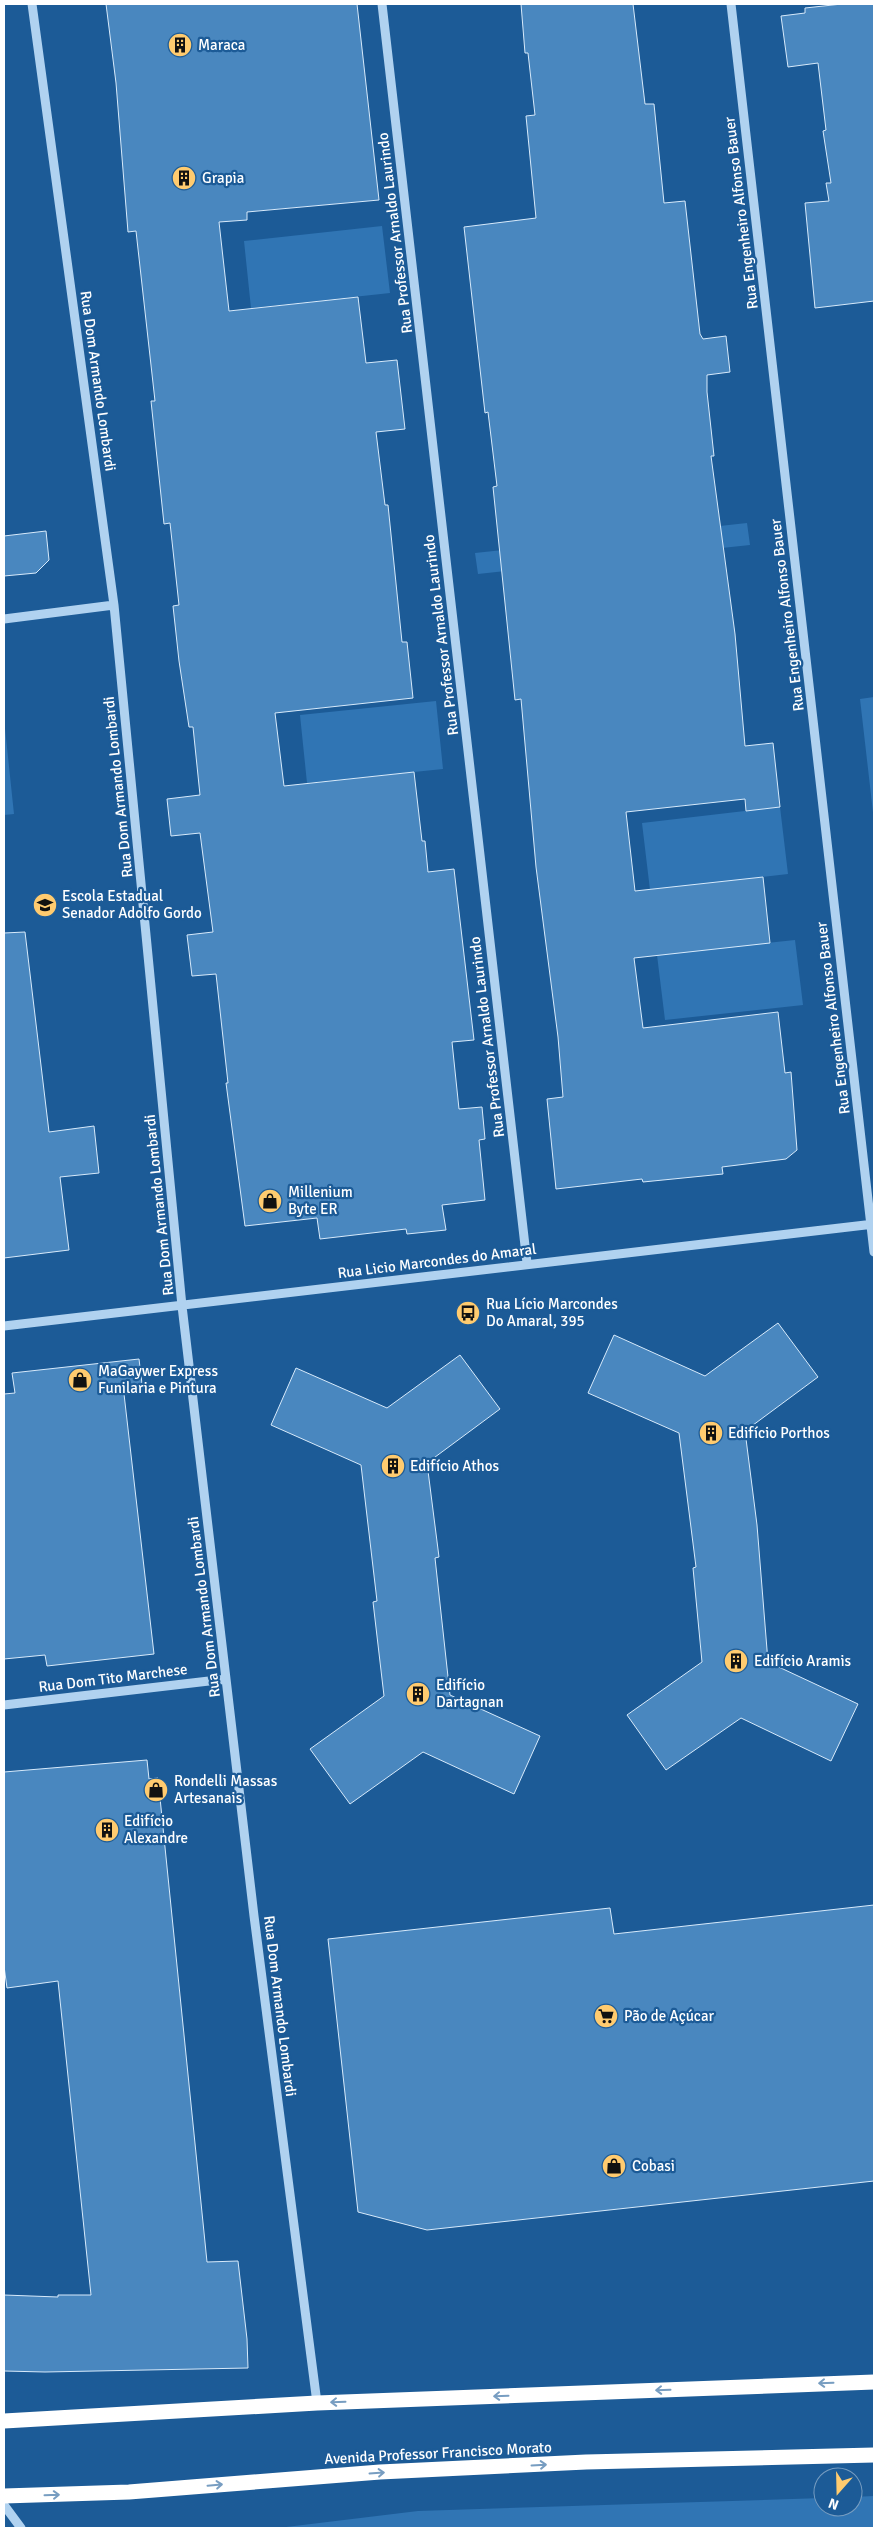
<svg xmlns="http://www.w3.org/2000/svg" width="878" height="2532" viewBox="0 0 878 2532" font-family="Signika,sans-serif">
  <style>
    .green { fill: #3075b4 }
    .building { fill: #4987bf; stroke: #d7eafb }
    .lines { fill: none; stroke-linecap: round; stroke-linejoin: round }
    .minor { stroke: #b0d2f0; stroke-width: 9 }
    .highway { stroke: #fff; stroke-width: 15 }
    .oneway { stroke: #779dc1 }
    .labels { text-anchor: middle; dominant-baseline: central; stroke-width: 4.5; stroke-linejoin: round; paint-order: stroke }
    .poi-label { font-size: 15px; fill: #fff; stroke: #1c5b97; text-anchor: start }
    .street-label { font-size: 15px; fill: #fff; stroke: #1c5b97 }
  </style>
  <rect width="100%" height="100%" fill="#1c5b97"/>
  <!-- green -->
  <path class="green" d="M382 226 390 293 251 308 244 241Z
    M747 523 750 545 478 574 475 553Z
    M874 697V821L860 699Z
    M436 701 443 769 307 783 300 715Z
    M4 719 14 814 4 815Z
    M780 807 788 874 650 890 642 823Z
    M795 940 803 1005 665 1020 657 955Z
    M874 2496V2528H278L418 2511 823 2498V2507H853V2497Z"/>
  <!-- building -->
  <path class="building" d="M106 4H357L379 200 247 212V220L219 222 229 311 358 297 366 363 397 360 405 429 376 432 385 505H388L402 642H407L413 698 275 713 284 786 414 772 422 841H425L428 872 454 869 474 1040 452 1042 459 1109 482 1107 485 1139 479 1140 485 1200 442 1205 446 1230 407 1234 406 1229 320 1239 317 1218 245 1226 226 1083H228L216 974 192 976 187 935 213 932 200 833 171 836 167 799 200 795 193 727H189L179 661 173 606 179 605 170 523 164 524 151 401H155L136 231 128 232 116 83Z
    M521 4H633L645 104H654L664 203 685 201 700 334 703 339 726 336 730 372 707 375V392L714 456H711L735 634 745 746 773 743 780 807 746 811 745 799 626 812 635 891 763 877 770 943 634 958 643 1028 778 1012 785 1073 791 1072 797 1150 786 1159 722 1167 723 1174 643 1182 642 1179 556 1189 547 1099 563 1097 558 1037 536 867 521 699 515 700 493 487 497 486 488 412 485 413 464 227 536 218 526 116 535 115 528 53H525Z
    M842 4H874V301L815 308 805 203 829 201 826 183H831L823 131 826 130 818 63 788 67 781 16 805 13V8Z
    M46 531 49 560 36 573 4 576V536Z
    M25 932 49 1132 94 1126 99 1173 60 1177 69 1250 4 1258V933Z
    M778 1323 818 1377 745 1431 757 1525 768 1662 858 1704 831 1761 741 1718 666 1770 627 1715 702 1662 693 1568 696 1567 679 1433 588 1393 614 1335 705 1376Z
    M460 1355 500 1409 427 1463 439 1557 435 1558 450 1695 540 1736 514 1794 423 1752 350 1804 310 1749 384 1696 373 1602 377 1601 361 1465 271 1425 296 1368 387 1408Z
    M139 1359 143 1392 124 1394 154 1654 47 1666 45 1655 4 1659V1394L15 1393 12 1373Z
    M147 1760 149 1779 158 1778 207 2262 238 2261 247 2339 248 2368 45 2372 4 2371V2295L58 2297V2295H91L58 1981 7 1988 4 1966V1772Z
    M874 1905V2181L427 2230 358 2212 328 1939 610 1908 614 1934Z"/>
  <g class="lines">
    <!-- minor -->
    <path class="minor" d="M32 4 114 605 182 1306 254 1916 317 2403
      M382 4 527 1263
      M731 4 874 1252
      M4 619 114 605
      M4 1326 874 1224
      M4 1705 226 1679
      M4 2505 21 2528"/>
    <!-- highway -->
    <path class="highway" d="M4 2421 317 2403 874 2382
      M4 2496 129 2492 380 2472 586 2462 874 2455"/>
  </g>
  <!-- one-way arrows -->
  <defs><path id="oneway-shaft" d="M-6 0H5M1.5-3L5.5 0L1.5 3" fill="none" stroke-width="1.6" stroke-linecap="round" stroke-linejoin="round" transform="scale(1.25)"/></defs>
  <g class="oneway">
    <use href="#oneway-shaft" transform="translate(826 2383) rotate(178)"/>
    <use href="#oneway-shaft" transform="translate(663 2390) rotate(178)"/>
    <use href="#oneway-shaft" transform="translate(501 2396) rotate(178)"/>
    <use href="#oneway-shaft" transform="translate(338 2402) rotate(178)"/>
    <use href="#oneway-shaft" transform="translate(539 2465) rotate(-3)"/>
    <use href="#oneway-shaft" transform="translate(377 2473) rotate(-4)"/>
    <use href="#oneway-shaft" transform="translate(215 2485) rotate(-5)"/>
    <use href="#oneway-shaft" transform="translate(52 2495) rotate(-2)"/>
  </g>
  <!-- icons -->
  <defs>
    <g id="building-disc" transform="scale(1.25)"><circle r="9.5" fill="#ffcb6f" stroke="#1c5b97"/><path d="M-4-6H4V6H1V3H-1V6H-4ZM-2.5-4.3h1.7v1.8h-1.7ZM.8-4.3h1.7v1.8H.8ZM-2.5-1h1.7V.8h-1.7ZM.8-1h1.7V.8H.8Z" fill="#111"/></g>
    <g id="school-disc" transform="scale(1.25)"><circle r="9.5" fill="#ffcb6f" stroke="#1c5b97"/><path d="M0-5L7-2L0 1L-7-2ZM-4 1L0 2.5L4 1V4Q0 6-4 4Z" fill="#111"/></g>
    <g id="shop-disc" transform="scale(1.25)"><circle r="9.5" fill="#ffcb6f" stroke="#1c5b97"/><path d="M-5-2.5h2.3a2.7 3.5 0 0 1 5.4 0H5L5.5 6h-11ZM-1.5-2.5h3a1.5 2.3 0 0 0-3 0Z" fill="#111"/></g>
    <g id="bus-disc" transform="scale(1.25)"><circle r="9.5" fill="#ffcb6f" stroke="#1c5b97"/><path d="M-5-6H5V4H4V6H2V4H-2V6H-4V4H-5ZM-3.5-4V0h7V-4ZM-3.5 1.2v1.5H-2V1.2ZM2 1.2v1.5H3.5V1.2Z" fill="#111"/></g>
    <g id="supermarket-disc" transform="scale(1.25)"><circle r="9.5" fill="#ffcb6f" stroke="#1c5b97"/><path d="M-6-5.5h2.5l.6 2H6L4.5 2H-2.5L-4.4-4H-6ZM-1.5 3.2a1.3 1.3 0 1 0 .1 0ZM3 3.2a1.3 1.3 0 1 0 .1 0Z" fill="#111"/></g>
  </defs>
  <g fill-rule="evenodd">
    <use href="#building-disc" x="180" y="45"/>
    <use href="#building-disc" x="184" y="178"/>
    <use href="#school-disc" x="45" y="905"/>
    <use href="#shop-disc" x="270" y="1201"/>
    <use href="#bus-disc" x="468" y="1313"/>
    <use href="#shop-disc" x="80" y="1380"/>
    <use href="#building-disc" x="711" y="1433"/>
    <use href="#building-disc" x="393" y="1466"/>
    <use href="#building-disc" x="736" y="1661"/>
    <use href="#building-disc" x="418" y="1694"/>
    <use href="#shop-disc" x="156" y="1790"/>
    <use href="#building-disc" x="107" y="1830"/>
    <use href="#supermarket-disc" x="606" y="2016"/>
    <use href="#shop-disc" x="614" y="2166"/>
  </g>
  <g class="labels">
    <!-- poi labels -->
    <g class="poi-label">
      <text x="198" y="45">Maraca</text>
      <text x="202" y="178">Grapia</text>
      <text x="62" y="896">Escola Estadual<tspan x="62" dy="17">Senador Adolfo Gordo</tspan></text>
      <text x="288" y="1192">Millenium<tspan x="288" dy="17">Byte ER</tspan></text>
      <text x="486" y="1304">Rua Lício Marcondes<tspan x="486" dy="17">Do Amaral, 395</tspan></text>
      <text x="98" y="1371">MaGaywer Express<tspan x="98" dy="17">Funilaria e Pintura</tspan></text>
      <text x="728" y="1433">Edifício Porthos</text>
      <text x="410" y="1466">Edifício Athos</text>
      <text x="754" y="1661">Edifício Aramis</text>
      <text x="436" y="1685">Edifício<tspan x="436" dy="17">Dartagnan</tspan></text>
      <text x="174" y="1781">Rondelli Massas<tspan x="174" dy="17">Artesanais</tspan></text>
      <text x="124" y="1821">Edifício<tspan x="124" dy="17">Alexandre</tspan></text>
      <text x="624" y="2016">Pão de Açúcar</text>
      <text x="632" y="2166">Cobasi</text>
    </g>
    <!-- street labels -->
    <g class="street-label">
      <text transform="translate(741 213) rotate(-97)">Rua Engenheiro Alfonso Bauer</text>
      <text transform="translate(395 233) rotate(-97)">Rua Professor Arnaldo Laurindo</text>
      <text transform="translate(98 381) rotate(82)">Rua Dom Armando Lombardi</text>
      <text transform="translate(787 615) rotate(-97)">Rua Engenheiro Alfonso Bauer</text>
      <text transform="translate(441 635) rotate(-97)">Rua Professor Arnaldo Laurindo</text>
      <text transform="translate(118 787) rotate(-96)">Rua Dom Armando Lombardi</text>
      <text transform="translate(833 1018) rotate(-97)">Rua Engenheiro Alfonso Bauer</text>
      <text transform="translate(487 1037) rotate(-97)">Rua Professor Arnaldo Laurindo</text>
      <text transform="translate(159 1205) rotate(-96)">Rua Dom Armando Lombardi</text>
      <text transform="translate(437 1261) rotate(-7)">Rua Licio Marcondes do Amaral</text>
      <text transform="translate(204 1607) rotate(-97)">Rua Dom Armando Lombardi</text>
      <text transform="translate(113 1678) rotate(-7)">Rua Dom Tito Marchese</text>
      <text transform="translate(280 2006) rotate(83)">Rua Dom Armando Lombardi</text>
      <text transform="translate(438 2453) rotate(-3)">Avenida Professor Francisco Morato</text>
    </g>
  </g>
  <!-- border -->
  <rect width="878" height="2532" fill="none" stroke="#ffffff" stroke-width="10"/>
  <!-- north arrow -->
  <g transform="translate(838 2492) rotate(200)"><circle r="24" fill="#1c5b97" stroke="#779dc1"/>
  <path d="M0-4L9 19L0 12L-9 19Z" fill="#ffcb6f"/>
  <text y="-8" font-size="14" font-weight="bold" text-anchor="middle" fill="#ffffff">N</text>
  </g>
</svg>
